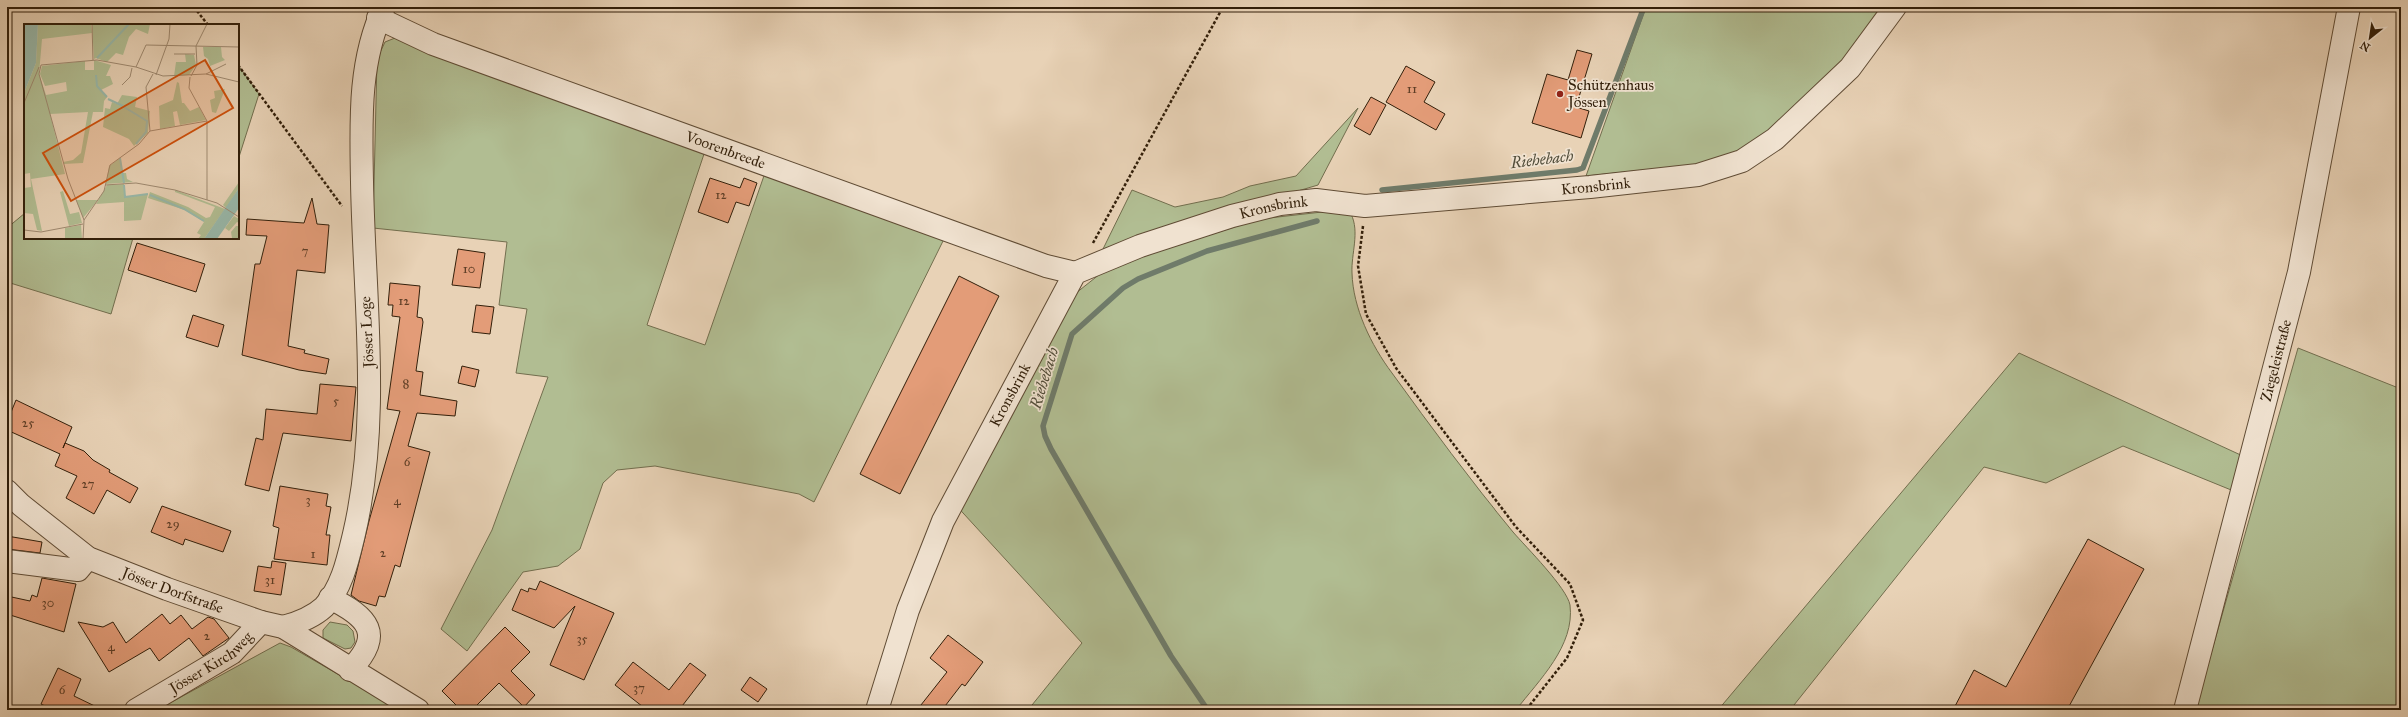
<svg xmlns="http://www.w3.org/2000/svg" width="2408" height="717" viewBox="0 0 2408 717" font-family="'IM FELL Great Primer',serif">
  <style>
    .green { fill: #b1bd92; stroke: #726e4e }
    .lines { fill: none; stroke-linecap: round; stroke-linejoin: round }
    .stream { stroke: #6f7b6a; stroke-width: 5.5 }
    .building { fill: #e39c78; stroke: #321f0a }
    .minor-casing { stroke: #604c35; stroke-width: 24 }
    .path { stroke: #321f0a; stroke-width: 2.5; stroke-dasharray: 3 2; stroke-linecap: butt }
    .minor { stroke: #f0e2d0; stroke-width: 22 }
    .poi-dot { fill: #8f2418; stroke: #f0e2d0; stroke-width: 1.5 }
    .labels { text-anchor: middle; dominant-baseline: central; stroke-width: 3.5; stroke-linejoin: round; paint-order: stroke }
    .number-label { font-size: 13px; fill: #5e3e26 }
    .poi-label { font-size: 15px; fill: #321f0a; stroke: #f0e2d0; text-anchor: start }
    .street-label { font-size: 15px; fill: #321f0a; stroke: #f0e2d0 }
    .water-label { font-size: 16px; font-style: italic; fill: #514d3a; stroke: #f0e2d0 }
    .inset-river { fill: none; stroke: #98b8aa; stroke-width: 2 }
    .inset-road { fill: none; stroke: #9f8a71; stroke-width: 1 }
    .view { fill: #cd500c; fill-opacity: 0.15; stroke: #cd500c; stroke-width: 2 }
    .inset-edge { fill: none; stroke: #321f0a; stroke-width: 2 }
  </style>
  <rect width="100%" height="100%" fill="#e8d2b6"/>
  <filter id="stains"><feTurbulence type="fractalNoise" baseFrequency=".005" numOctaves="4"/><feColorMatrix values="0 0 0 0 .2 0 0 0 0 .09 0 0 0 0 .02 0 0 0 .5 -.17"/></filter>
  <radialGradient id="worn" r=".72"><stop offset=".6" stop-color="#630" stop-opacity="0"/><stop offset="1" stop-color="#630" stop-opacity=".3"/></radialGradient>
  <!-- green -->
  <path class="green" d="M1646 7H1884L1835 73 1753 147 1702 164 1586 176Z
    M395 38 706 148 647 325 705 345 766 170 946 235 814 502 799 494 655 466 617 470 603 483 580 549 558 566 523 572 467 651 441 629 492 530 548 377 516 373 527 309 499 305 507 242 373 228 377 59 385 42Z
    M238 65 259 94 238 160Z
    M1358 108 1318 185 1103 249 1132 190 1175 207 1223 197 1250 186 1296 176Z
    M1331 211 1351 214C1360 232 1351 254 1352 273 1353 308 1371 345 1392 373 1431 427 1471 481 1513 532 1526 547 1567 588 1570 605 1575 646 1539 680 1516 710H1028L1082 643 953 502 1066 301 1110 266 1260 219Z
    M25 213V238H133L111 314 7 282V228Z
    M2298 348 2401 389V710H2195Z
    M2019 353 2245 457 2241 494 2123 446 2046 483 1984 467 1790 710H1718Z
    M330 622 347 625 353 631 355 642 351 648 345 649 323 638V630Z
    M280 643 291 647 400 710H157Z"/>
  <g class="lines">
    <!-- stream -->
    <path class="stream" d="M1382 190 1577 170 1583 168 1644 7
      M1207 709 1171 656 1051 449 1045 436 1043 426 1072 334 1123 288 1138 279 1207 251 1317 221"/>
  </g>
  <!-- building -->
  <path class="building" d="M1577 50 1592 54 1576 107 1589 111 1581 138 1532 123 1547 74 1568 80Z
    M1406 66 1435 82 1424 102 1445 114 1436 130 1386 102Z
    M1371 97 1386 105 1370 135 1354 126Z
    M710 178 740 188 744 178 757 183 749 206 736 202 728 223 698 212Z
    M312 198 317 224 329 225 325 273 297 270 288 346 305 350 304 353 329 359 326 374 299 370 242 355 255 264H260L267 236 246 235 247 219 304 223Z
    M137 243 205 264 196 292 128 270Z
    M458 249 485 253 480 288 452 285Z
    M959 276 999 296 900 494 860 474Z
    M390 283 420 286 417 317 422 318 423 322 416 371 423 372 420 395 457 401 455 416 417 413 408 446 430 452 400 567 395 565 385 597 379 596 376 606 359 601 351 595 369 521 400 411 387 409 400 317 392 316 393 305H388Z
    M476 305 494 307 490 334 472 332Z
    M193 315 224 325 218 347 186 337Z
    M462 366 479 370 475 387 458 383Z
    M320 384 356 387 351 441 283 433 269 491 245 485 256 438 263 440 266 409 317 414Z
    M16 400 72 427 63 448 65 443 84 451 93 460 110 470 109 472 138 488 130 503 107 490 94 514 66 498 77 476 55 466 60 454 7 430V422Z
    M280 486 328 494 326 506 331 507 326 535H330L327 565 274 559 279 528 273 526Z
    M162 506 231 531 223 552 185 539 183 545 151 532Z
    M7 536 42 542 40 553 7 549Z
    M2088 539 2144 569 2067 710H1953L1974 670 2006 687Z
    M272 561 286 563 281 595 254 591 258 566 271 568Z
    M42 578 76 584 64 632 7 614V596L30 601 32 595 37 597Z
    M540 581 614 613 584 680 550 665 575 606 554 628 512 610 521 589 528 592 529 588 536 590Z
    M162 614 170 624 181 615 192 629 208 617 214 619 229 638 203 656 189 638 159 661 150 648 109 672 78 622 103 627 113 622 126 643Z
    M505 627 530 652 511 671 535 695 524 707 499 683 472 710H461L442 691Z
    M948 635 983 662 965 686 962 684 942 710H917L947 672 930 658Z
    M633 662 669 690 690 663 706 675 679 710H647L615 685Z
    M58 668 81 679 74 696 103 710H53L41 704Z
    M750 677 767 689 758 702 741 690Z"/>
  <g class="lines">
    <!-- minor casing -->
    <g class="minor-casing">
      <g id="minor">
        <path id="s1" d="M378 18 433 44 1046 266 1075 273"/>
        <path id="s2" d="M7 491 21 505 88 558 167 589 261 622 283 627 418 710"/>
        <path d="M7 561 78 570 88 558"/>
        <path d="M330 598C368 617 385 634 350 670"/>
        <path d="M283 627C298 623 312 618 324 607 342 588 348 559 354 534 381 419 364 299 362 182 361 123 358 62 384 7"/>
        <path id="s3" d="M136 710 232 653 261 622"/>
        <path id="s4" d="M877 710 908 610 943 521 1075 273 1140 246 1232 216 1280 204 1316 200 1365 206 1590 187 1698 175 1742 161 1775 139 1850 68 1895 7"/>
        <path id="s5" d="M2185 710 2299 272 2349 7"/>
      </g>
    </g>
    <!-- path -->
    <path class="path" d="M194 7 208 25
      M238 65 342 206
      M1363 226 1358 266 1366 314 1396 368 1516 527 1570 584 1583 620 1567 658 1526 710
      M1093 243 1223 7"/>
    <!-- minor -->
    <use href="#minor" class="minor"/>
  </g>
  <!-- markers -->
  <circle class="poi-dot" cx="1560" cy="94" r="4"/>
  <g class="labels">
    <!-- number labels -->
    <g class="number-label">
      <text x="1412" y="89">11</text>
      <text x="721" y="195">12</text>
      <text x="305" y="251">7</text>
      <text x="469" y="269">10</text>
      <text x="404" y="301">12</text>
      <text x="406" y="384">8</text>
      <text x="336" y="401">5</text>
      <text x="28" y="423">25</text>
      <text x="407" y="462">6</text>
      <text x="88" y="484">27</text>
      <text x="308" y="500">3</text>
      <text x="397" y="501">4</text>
      <text x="173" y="524">29</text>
      <text x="383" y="553">2</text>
      <text x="313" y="554">1</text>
      <text x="270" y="580">31</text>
      <text x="48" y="603">30</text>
      <text x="207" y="636">2</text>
      <text x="582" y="639">35</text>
      <text x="111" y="647">4</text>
      <text x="639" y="688">37</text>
      <text x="62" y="690">6</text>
    </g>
    <!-- poi labels -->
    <g class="poi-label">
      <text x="1568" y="85">Schützenhaus<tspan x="1568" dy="17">Jössen</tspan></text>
    </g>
    <!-- street labels -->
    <g class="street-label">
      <text stroke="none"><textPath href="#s1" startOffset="372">Voorenbreede</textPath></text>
      <text stroke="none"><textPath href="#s4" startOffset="1015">Kronsbrink</textPath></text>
      <text stroke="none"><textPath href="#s4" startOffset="691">Kronsbrink</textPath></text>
      <text transform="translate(367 332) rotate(-93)">Jösser Loge</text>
      <text stroke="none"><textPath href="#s5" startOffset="361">Ziegeleistraße</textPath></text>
      <text stroke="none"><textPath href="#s4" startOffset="343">Kronsbrink</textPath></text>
      <text stroke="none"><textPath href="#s2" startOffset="196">Jösser Dorfstraße</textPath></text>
      <text stroke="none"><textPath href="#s3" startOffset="89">Jösser Kirchweg</textPath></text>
    </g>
    <!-- water labels -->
    <g class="water-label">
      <text transform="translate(1542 159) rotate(-7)">Riehebach</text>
      <text transform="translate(1044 378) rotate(-73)">Riehebach</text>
    </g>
  </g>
  <!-- overview -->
  <g transform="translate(24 24)">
    <rect width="215" height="215" fill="#e8d2b6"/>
    <path d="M14 0H67L68 9 18 15 15 50 22 71 43 67 42 58 21 62 16 50 18 42 61 37V46H70V56V36L87 41 82 52H86L89 60 77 66 83 73 80 77 79 88H69L59 139 40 140 39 138 49 136 57 129 64 88 26 90 41 150 7 155 18 207 13 206 9 190 0 189V164L7 163 6 149 0 150V69L12 39ZM68 0H126L124 10 112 5 105 13 99 31 92 29 83 38 72 34 70 35ZM179 23H197L198 33 201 36 186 42 184 35 180 32ZM161 30 170 31 172 41 165 51 150 52 152 38H162ZM153 58 155 59 158 79H160L166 87 175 83 182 96 156 101 153 87 149 88 151 102 136 105 135 82 149 76ZM201 65 192 89 188 88 186 76 191 74 190 67ZM98 71 113 73 111 83 126 87 124 109 110 122 105 115 79 103 81 84 86 85 88 78 93 80ZM96 134 98 149H102L103 155 109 158 82 160 85 142ZM215 158V164L202 184 199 181ZM100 160 101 173 124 170 117 196 100 197V178L72 180 83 161ZM151 166 201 185 180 215H174L177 211 173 209 180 198 161 186 124 174 126 168 164 183 182 194 186 193 191 183 151 168ZM39 167 46 190 55 188 58 199 45 202 36 168ZM52 176H74L59 194ZM210 192 215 195V199L213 198 205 207 201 204ZM57 201 58 215H41V204ZM212 202H215V215H205L208 214 207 208Z" fill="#b1bd92"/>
    <path d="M0 0H14L12 39 0 69ZM215 164V184L193 215H180Z" fill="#98b8aa"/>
    <path class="inset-river" d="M73 34 105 0M72 51 73 62 83 73M84 75 99 82M100 83 123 97 122 108 112 120M96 134 100 159M100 161 101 173 124 170M126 171 160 185 180 197"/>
    <path class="inset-road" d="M68 0 69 36M150 30H171M17 41 73 36 112 43 139 52 182 50 215 58M17 41 15 50 44 155 60 196M112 43 122 21 215 23M182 50 202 40M132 51 145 15 146 0M167 52 173 41 172 22 183 0M166 53 165 64 183 97V176M98 61 106 53 108 44M0 79 15 43M126 107 183 97M81 161 112 159 151 166 193 179 215 193M0 206 17 208 59 200M59 215 60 196 80 167 86 141 115 120 126 107 122 63 129 50"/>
    <path class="view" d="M181 36 209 84 47 177 19 129Z"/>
    <rect width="215" height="215" class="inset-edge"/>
  </g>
  <!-- margin -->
  <rect width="2408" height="717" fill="none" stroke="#e8d2b6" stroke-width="24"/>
  <rect x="8" y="8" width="2392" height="701" fill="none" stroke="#321f0a" stroke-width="2"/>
  <rect x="12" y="12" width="2384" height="693" fill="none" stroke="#321f0a"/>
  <!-- north arrow -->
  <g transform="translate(2370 38) rotate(210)" stroke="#f0e2d0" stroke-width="3" paint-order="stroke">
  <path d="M0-3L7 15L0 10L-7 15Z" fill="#321f0a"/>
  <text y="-6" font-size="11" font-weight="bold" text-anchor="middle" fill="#321f0a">N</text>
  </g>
  <rect width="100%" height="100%" filter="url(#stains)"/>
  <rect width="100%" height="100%" fill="url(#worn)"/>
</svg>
